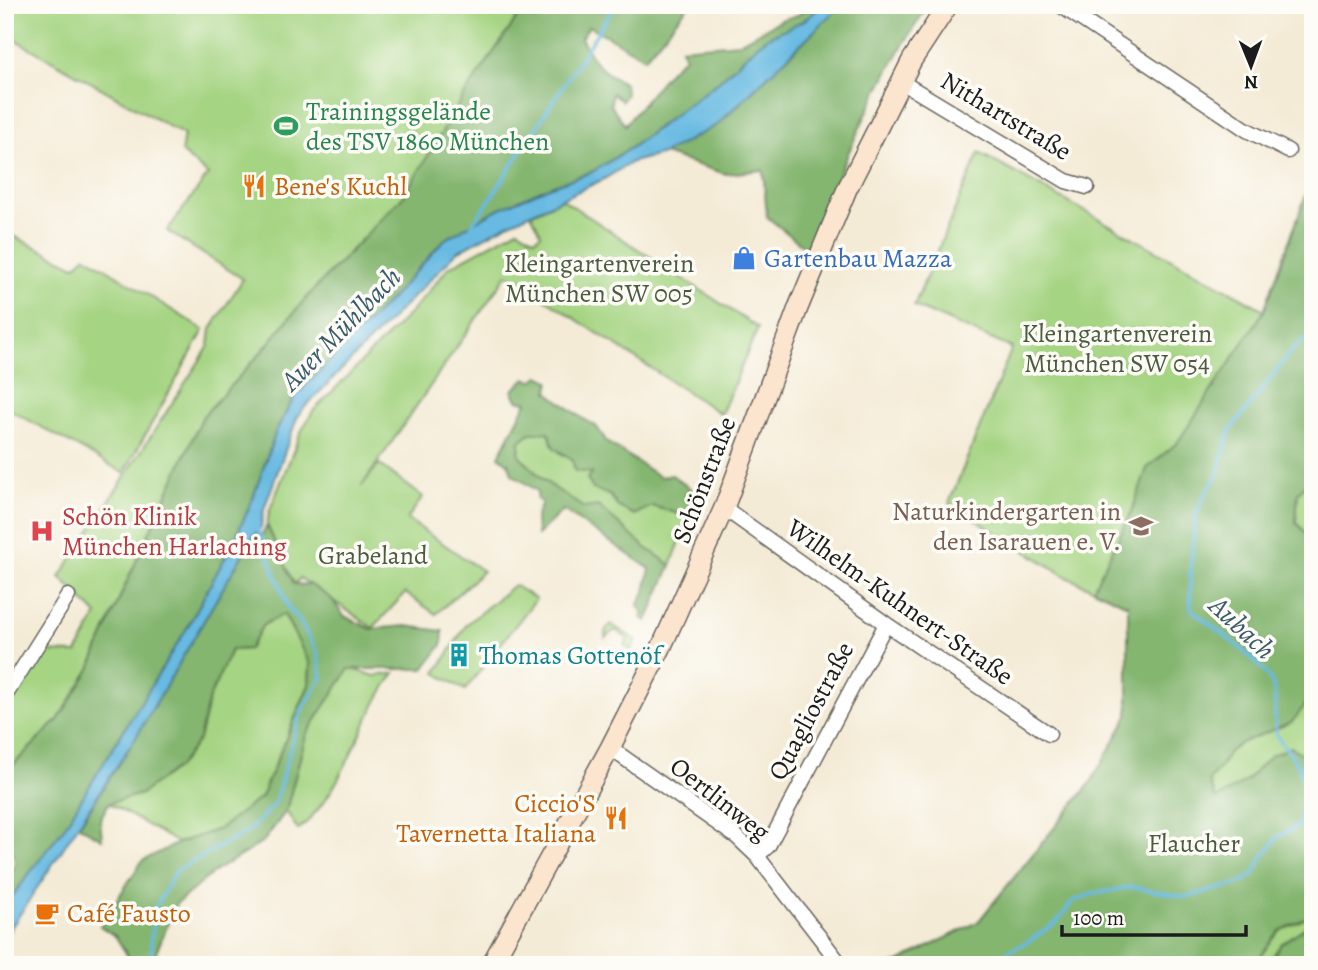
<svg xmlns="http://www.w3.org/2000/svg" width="1318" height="970" viewBox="0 0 1318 970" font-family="Alegreya,serif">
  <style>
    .green { fill: #a5d482; stroke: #60784f; stroke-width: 2 }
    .forest { fill: #84b670; stroke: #506946; stroke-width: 2 }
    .water { fill: #67bae2; stroke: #426b7f; stroke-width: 2 }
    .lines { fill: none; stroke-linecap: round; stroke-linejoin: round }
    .stream { stroke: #67bae2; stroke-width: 3.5 }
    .street-casing { stroke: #68645d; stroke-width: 17 }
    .secondary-casing { stroke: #68645d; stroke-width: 22 }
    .street { stroke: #fff; stroke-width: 14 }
    .secondary { stroke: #fbe5cf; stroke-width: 19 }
    .labels { text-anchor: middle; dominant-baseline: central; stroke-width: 7; stroke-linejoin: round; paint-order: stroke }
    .leisure-label { font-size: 26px; fill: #27864d; stroke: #fdfcf7; text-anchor: start }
    .street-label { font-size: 26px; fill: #1c1c1c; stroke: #fdfcf7 }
    .food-label { font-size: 26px; fill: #c56008; stroke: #fdfcf7; text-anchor: start }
    .shop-label { font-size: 26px; fill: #366cbe; stroke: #fdfcf7; text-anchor: start }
    .park-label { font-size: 26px; fill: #4c5c40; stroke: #fdfcf7 }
    .education-label { font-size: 26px; fill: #785e54; stroke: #fdfcf7; text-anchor: end }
    .health-label { font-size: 26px; fill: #be3a42; stroke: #fdfcf7; text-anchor: start }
    .culture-label { font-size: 26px; fill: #0d838f; stroke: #fdfcf7; text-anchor: start }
    .water-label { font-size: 28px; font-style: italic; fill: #3a5b6b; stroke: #fdfcf7 }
  </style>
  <rect width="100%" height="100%" fill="#fdfcf7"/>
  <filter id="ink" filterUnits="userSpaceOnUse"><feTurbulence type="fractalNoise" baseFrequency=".0143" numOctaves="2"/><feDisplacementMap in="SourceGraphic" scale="14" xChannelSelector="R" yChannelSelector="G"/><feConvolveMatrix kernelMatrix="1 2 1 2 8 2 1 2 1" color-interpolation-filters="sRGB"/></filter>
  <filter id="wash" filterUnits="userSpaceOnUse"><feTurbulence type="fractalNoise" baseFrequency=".00686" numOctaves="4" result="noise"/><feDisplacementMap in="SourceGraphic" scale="28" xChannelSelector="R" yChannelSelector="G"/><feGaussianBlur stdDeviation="1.57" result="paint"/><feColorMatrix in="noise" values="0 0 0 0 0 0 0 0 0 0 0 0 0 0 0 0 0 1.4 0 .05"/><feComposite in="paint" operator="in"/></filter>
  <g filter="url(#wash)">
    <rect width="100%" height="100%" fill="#f4ebd6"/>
    <!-- green -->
    <path class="green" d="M17 5H526L463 97 405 194 305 299 259 355 203 416 124 588 90 669 58 720 5 773V706L40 652 77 653 97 615 60 577 209 346 211 329 243 279 167 231 208 175 181 152 184 135 5 34V28Z
      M979 153 1264 310 1313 176V965H893L978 922 1090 784 1129 716 1128 605 1069 578 949 503 1012 348 914 306Z
      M562 199 758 328 721 414 507 274 361 487 379 464 423 497 407 519 483 571 436 614 405 593 373 628 300 578 294 585 267 525 269 512 301 432 313 411 412 311 449 267 518 229 535 239 541 234 531 214Z
      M5 232 75 266 86 256 204 330 124 473 5 407Z
      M549 432 552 444 560 453 652 506 676 513 688 521 671 565C621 530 558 501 519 455L520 441 530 433Z
      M514 585 536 599 465 690 436 673 467 624Z
      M284 614 310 664 309 685 261 797 219 830 178 843 109 803 141 794 199 739 209 698 231 650 249 649 263 625Z
      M611 624 636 640 631 650 625 646 628 639 615 630 605 638V631Z
      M349 668 375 676 395 673C358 722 346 790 298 830L286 811 306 735Z"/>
    <!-- forest -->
    <path class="forest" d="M526 5H689L645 58 589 26 581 38C595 64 599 70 625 84L626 94 622 101 612 93 611 105 625 125 671 69 685 57 681 48 739 43 781 20 798 15 810 5H824L803 21 768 37 753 49 718 82 632 147 592 172 551 186 496 210 444 240 388 302 294 398 276 431 252 501 235 539 187 628 63 829 5 906V889L15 863 11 846 5 843V773L58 720 90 669 124 588 203 416 259 355 305 299 405 194 463 97Z
      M841 5H929C876 80 843 165 807 249L767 217 763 170 726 174 663 154 717 125Z
      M1313 176V477L1298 493 1296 522 1313 541V695L1292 722 1241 743 1229 752 1221 766 1209 781 1216 799 1246 781 1271 755 1291 747 1307 757 1305 795 1308 806 1313 803V911L1304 919 1279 931 1254 965H893L978 922 1090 784 1128 716V605L1093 589 1132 511 1147 468 1177 443 1264 311Z
      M539 376 550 381 548 392 582 418 596 426 607 442 660 477 672 475 706 500 689 521 676 513 652 506 634 515 617 506 610 495 593 489 587 479 592 473 575 471 572 459 554 448 549 432 530 433 520 441 519 455 543 480 584 508 598 506 645 547 671 565 647 621 642 618 644 613 638 606 645 592 650 569 563 510 537 535 536 517 542 503 537 499V491L512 474 509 464 499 456 527 402 517 400 512 391 526 378 532 381Z
      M267 525 294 584 311 585 331 598 344 616 371 629 406 626 443 631 442 645 424 669H349L306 735 286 811 263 842 214 872 176 904 151 965H133L116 937 100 926 142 861 178 843 219 829 261 797 309 685 310 664 284 614 263 625 249 649 231 650 209 698 199 739 179 766 141 794 109 803 100 819 102 839 79 826 136 737 254 535 263 534Z
      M1313 922V965H1267L1281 944Z"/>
    <!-- water -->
    <path class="water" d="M824 5H841L717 125 663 154 632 162 604 179 506 225 457 252 304 408 297 418 264 509 261 527 254 535 136 737 5 937V906L63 829 187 628 235 539 252 501 276 431 294 398 388 302 444 240 496 210 551 186 592 172 632 147 718 82 753 49 768 37 803 21Z"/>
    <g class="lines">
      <!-- stream -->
      <path class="stream" d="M471 226 487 204 615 5
        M152 965 151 939 156 906 176 871 250 830 275 803 300 714 322 677 317 652 299 620 288 607 258 529
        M988 965 995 958 1029 941 1057 922 1073 901 1093 894 1132 887 1186 897 1238 884 1253 875 1266 852 1279 836 1299 825C1304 800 1308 779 1293 757 1288 750 1280 743 1277 735 1272 720 1278 702 1273 686 1266 663 1211 627 1191 609L1190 575 1195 518 1202 500 1218 474 1230 431 1293 349 1313 332"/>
    </g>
  </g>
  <g filter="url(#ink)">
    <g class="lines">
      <!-- street casing -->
      <g class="street-casing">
        <path id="street" d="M1060 5 1247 130 1288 151
          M900 81 1066 181 1087 187
          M724 508 886 624 1049 734
          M5 696 68 596
          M610 748 737 837 757 856 841 965
          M757 856 768 846 886 624"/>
      </g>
      <!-- secondary casing -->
      <g class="secondary-casing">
        <path id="secondary" d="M491 965 610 748 661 648 724 508 798 308 847 189 912 60 948 5"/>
      </g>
      <!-- street -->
      <use href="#street" class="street"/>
      <!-- secondary -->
      <use href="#secondary" class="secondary"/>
    </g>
  </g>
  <!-- icons -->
  <defs>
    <g id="stadium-bare" transform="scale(1.89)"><path d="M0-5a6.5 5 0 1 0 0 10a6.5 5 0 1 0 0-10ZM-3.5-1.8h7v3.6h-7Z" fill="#2e9e5b" stroke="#fdfcf7" stroke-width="2.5" paint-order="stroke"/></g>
    <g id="restaurant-bare" transform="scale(1.89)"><path d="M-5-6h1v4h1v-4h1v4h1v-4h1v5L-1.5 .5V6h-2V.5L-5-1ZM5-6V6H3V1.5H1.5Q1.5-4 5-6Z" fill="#e8710a" stroke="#fdfcf7" stroke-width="2.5" paint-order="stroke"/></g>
    <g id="shop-bare" transform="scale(1.89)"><path d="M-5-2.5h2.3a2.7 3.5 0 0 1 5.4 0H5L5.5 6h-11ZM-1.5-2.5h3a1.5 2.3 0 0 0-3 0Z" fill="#3f7fe0" stroke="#fdfcf7" stroke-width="2.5" paint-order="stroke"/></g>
    <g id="school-bare" transform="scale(1.89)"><path d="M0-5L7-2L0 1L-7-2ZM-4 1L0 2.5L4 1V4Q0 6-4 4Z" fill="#8d6e63" stroke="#fdfcf7" stroke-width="2.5" paint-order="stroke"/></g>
    <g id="hospital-bare" transform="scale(1.89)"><path d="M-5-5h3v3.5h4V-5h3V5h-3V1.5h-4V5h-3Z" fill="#e0444e" stroke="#fdfcf7" stroke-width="2.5" paint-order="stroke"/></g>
    <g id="building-bare" transform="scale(1.89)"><path d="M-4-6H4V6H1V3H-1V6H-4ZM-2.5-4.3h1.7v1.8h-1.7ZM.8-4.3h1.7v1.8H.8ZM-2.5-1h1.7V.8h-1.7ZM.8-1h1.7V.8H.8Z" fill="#0f9aa8" stroke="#fdfcf7" stroke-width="2.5" paint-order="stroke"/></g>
    <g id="cafe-bare" transform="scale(1.89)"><path d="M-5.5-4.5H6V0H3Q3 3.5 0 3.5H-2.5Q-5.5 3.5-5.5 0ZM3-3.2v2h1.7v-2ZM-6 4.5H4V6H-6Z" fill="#e8710a" stroke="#fdfcf7" stroke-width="2.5" paint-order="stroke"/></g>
  </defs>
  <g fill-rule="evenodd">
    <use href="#stadium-bare" x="286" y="126"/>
    <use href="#restaurant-bare" x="254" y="186"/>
    <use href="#shop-bare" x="744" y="258"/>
    <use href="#school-bare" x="1141" y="526"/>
    <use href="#hospital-bare" x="42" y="531"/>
    <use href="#building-bare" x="459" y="655"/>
    <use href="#restaurant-bare" x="616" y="818"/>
    <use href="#cafe-bare" x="47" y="913"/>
  </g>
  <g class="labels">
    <!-- leisure labels -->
    <g class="leisure-label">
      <text x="306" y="111">Trainingsgelände<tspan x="306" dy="30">des TSV 1860 München</tspan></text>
    </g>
    <!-- street labels -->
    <g class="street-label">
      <text transform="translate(1006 116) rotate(31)">Nithartstraße</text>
      <text transform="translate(704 480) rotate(-69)">Schönstraße</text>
      <text transform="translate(900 602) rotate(35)">Wilhelm-Kuhnert-Straße</text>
      <text transform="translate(811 711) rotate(-62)">Quagliostraße</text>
      <text transform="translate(720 799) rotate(38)">Oertlinweg</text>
    </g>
    <!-- food labels -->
    <g class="food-label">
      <text x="274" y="186">Bene's Kuchl</text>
      <text x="596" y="803" text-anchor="end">Ciccio'S<tspan x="596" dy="30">Tavernetta Italiana</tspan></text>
      <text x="67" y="913">Café Fausto</text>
    </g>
    <!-- shop labels -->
    <g class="shop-label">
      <text x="764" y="258">Gartenbau Mazza</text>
    </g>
    <!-- park labels -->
    <g class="park-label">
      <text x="599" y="263">Kleingartenverein<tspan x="599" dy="30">München SW 005</tspan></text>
      <text x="1117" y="333">Kleingartenverein<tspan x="1117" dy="30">München SW 054</tspan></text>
      <text x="373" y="555">Grabeland</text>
      <text x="1194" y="843">Flaucher</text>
    </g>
    <!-- education labels -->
    <g class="education-label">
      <text x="1121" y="511">Naturkindergarten in<tspan x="1121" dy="30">den Isarauen e. V.</tspan></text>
    </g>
    <!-- health labels -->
    <g class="health-label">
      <text x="62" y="516">Schön Klinik<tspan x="62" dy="30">München Harlaching</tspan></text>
    </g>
    <!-- culture labels -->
    <g class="culture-label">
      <text x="479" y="655">Thomas Gottenöf</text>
    </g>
    <!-- water labels -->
    <g class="water-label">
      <text transform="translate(341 329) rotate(-46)">Auer Mühlbach</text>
      <text transform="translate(1242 628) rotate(43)">Aubach</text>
    </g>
  </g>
  <!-- margin -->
  <rect width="1318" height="970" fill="none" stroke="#fdfcf7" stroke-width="28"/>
  <!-- north arrow -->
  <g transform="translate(1251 66) rotate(179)" stroke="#fdfcf7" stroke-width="5" paint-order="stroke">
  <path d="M0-5L12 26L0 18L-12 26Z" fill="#1c1c1c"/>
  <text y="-10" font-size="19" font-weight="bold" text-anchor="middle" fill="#1c1c1c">N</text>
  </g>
  <!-- scale -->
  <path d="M1062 925v10h184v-10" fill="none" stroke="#1c1c1c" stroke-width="3.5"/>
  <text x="1073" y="925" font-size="21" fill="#1c1c1c" stroke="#fdfcf7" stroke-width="5" paint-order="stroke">100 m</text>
</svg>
